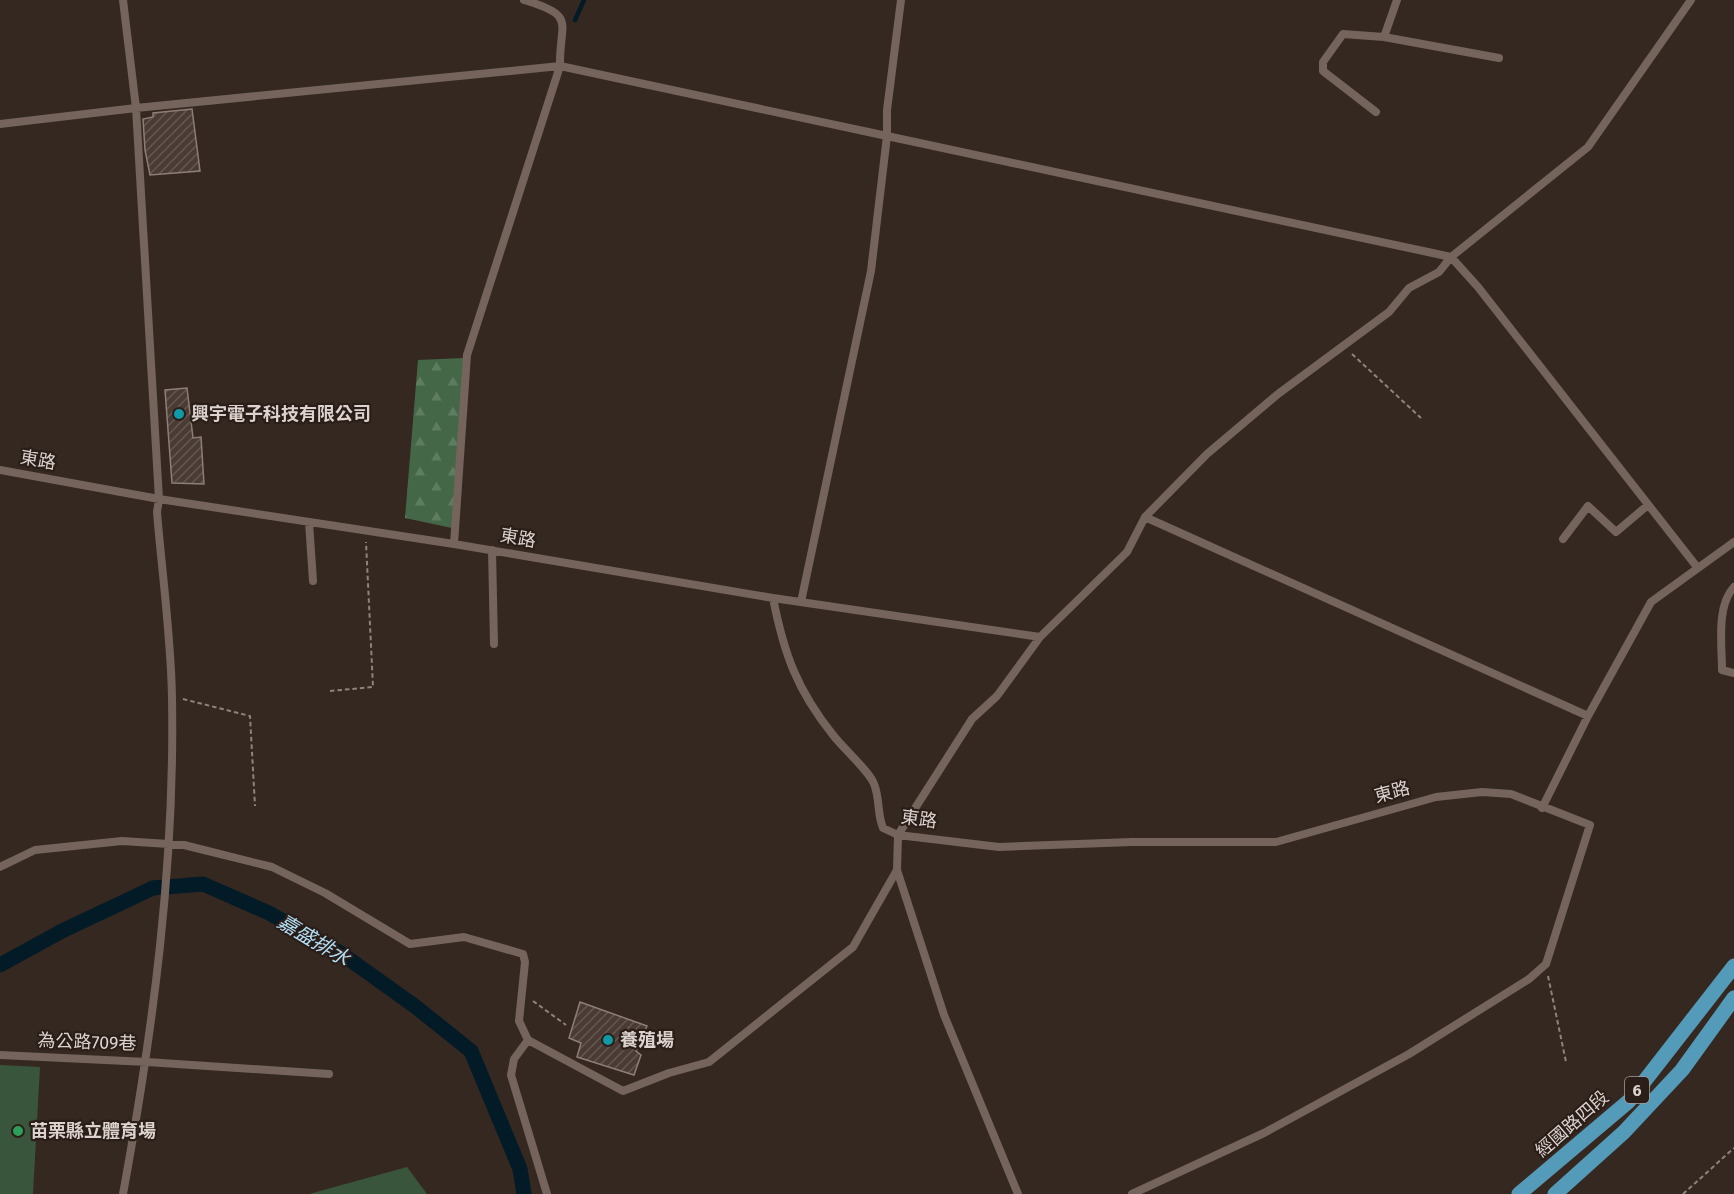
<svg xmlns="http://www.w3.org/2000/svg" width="1734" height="1194" viewBox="0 0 1734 1194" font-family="'Fira Sans','Noto Sans TC',sans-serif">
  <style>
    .grass { fill: #39553b }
    .forest { fill: url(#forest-firs) }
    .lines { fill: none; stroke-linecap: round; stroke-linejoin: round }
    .stream { stroke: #021b27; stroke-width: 4.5 }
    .canal { stroke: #021b27; stroke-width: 15 }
    .building { fill: url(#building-hatch); stroke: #8f7e77; stroke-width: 1.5 }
    .path { stroke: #8e837e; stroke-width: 2; stroke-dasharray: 4.5 3; stroke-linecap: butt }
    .lane { stroke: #74645c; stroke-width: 8 }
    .primary { stroke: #549bb9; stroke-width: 15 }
    .culture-dot { fill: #0f9aa8; stroke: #2b1e18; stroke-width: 2 }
    .leisure-dot { fill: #2e9e5b; stroke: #2b1e18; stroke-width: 2 }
    .labels { text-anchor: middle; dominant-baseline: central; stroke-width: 4.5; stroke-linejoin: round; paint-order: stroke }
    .shield { fill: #2b1e18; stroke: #a79d98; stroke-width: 1.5 }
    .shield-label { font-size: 16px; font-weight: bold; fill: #dcd3cf }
    .poi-label { font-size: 18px; font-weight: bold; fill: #dcd3cf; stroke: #2b1e18; text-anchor: start }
    .street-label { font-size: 18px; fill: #dcd3cf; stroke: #2b1e18 }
    .water-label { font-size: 20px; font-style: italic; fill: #b3dff7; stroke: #2b1e18 }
  </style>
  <defs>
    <pattern id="forest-firs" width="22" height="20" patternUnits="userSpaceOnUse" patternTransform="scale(1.5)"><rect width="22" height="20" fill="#446747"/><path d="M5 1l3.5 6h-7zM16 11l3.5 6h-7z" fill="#5e7c60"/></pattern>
    <pattern id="building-hatch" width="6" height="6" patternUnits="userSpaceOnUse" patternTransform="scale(1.5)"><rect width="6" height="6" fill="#4a3c35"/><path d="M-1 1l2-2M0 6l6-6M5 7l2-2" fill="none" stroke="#645751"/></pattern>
  </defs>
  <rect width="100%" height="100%" fill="#352821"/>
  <!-- grass -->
  <path class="grass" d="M0 1065 40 1067 33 1194H0Z
    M407 1167 427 1194H309Z"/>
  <!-- forest -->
  <path class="forest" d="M464 358 452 528 405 518 418 360Z"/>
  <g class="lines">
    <!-- stream -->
    <path class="stream" d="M575 20 584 0"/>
    <!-- canal -->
    <path class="canal" d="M0 965 62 931 153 888 203 884 269 913 342 954 416 1007 471 1051 520 1169 524 1194"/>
  </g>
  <!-- building -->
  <path class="building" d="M192 109 200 171 150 175 145 150 143 119 153 117V113Z
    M187 388 193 438 201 437 204 484 172 483 165 390Z
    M580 1002 647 1026 636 1051 641 1055 634 1075 577 1057 581 1043 569 1038Z"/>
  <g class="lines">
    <!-- path -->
    <path class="path" d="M1352 354 1421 418
      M330 691 373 687 366 542
      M183 699 250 716 255 806
      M1548 976 1566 1062
      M533 1001 566 1025
      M1683 1194 1734 1148"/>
    <!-- lane -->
    <path class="lane" d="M901 0 887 110V136L1451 257 1588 147 1691 0
      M1384 37 1397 0
      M1376 112 1323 71V62L1343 34 1384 37 1499 58
      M0 124 136 108 560 66 887 136 871 271 801 602
      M0 470 159 499 454 544 773 598 1040 637 1127 552 1145 517 1207 454 1278 394 1389 312 1409 288 1439 272 1451 257 1478 287 1697 567
      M1145 517 1588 716
      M309 522 313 581
      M1563 539 1588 506 1616 532 1648 505
      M454 544 467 355 560 66C559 22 578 16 524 0
      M492 550 494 644
      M1734 587C1716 606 1722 645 1722 670L1734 673
      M773 598C784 654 797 690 833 735 842 747 870 772 874 784 880 798 877 814 883 828L898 835 999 847 1132 842H1276L1436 797 1482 792 1511 794 1590 825 1546 964 1529 979 1409 1054 1264 1133 1132 1194
      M1542 808 1588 716 1651 602 1734 542
      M0 867 35 850 122 841 184 845 272 867 325 893 410 944 464 937 523 954 525 962 519 1021 528 1040 623 1091 669 1073 709 1062 853 947 897 870 898 835 972 719 997 696 1040 637
      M897 870 944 1015 1018 1194
      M528 1040 514 1059 511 1075 547 1194
      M0 1055 147 1062 329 1074
      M123 1194C153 1030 175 865 172 698 171 636 162 573 157 512L159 499 136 108 123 0"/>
    <!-- primary -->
    <path class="primary" d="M1519 1194 1629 1101 1734 966
      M1555 1194 1624 1132 1682 1070 1734 998"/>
  </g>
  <!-- markers -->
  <g class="culture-dot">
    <circle cx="179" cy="414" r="6"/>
    <circle cx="608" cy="1040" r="6"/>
  </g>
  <circle class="leisure-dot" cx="18" cy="1131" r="6"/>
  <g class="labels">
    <!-- shield labels -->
    <rect class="shield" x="1625" y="1077" width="24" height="26" rx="4.5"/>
    <g class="shield-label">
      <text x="1637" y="1090">6</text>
    </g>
    <!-- poi labels -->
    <g class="poi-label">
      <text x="191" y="414">興宇電子科技有限公司</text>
      <text x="620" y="1040">養殖場</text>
      <text x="30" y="1131">苗栗縣立體育場</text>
    </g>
    <!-- street labels -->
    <g class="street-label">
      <text transform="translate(38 460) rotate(10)">東路</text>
      <text transform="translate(518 538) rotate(10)">東路</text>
      <text transform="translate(1392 792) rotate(-15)">東路</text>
      <text transform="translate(919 819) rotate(8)">東路</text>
      <text transform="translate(87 1042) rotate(2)">為公路709巷</text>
      <text transform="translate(1572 1124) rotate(-41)">經國路四段</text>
    </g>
    <!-- water labels -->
    <g class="water-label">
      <text transform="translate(314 940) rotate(31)">嘉盛排水</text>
    </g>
  </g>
</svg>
